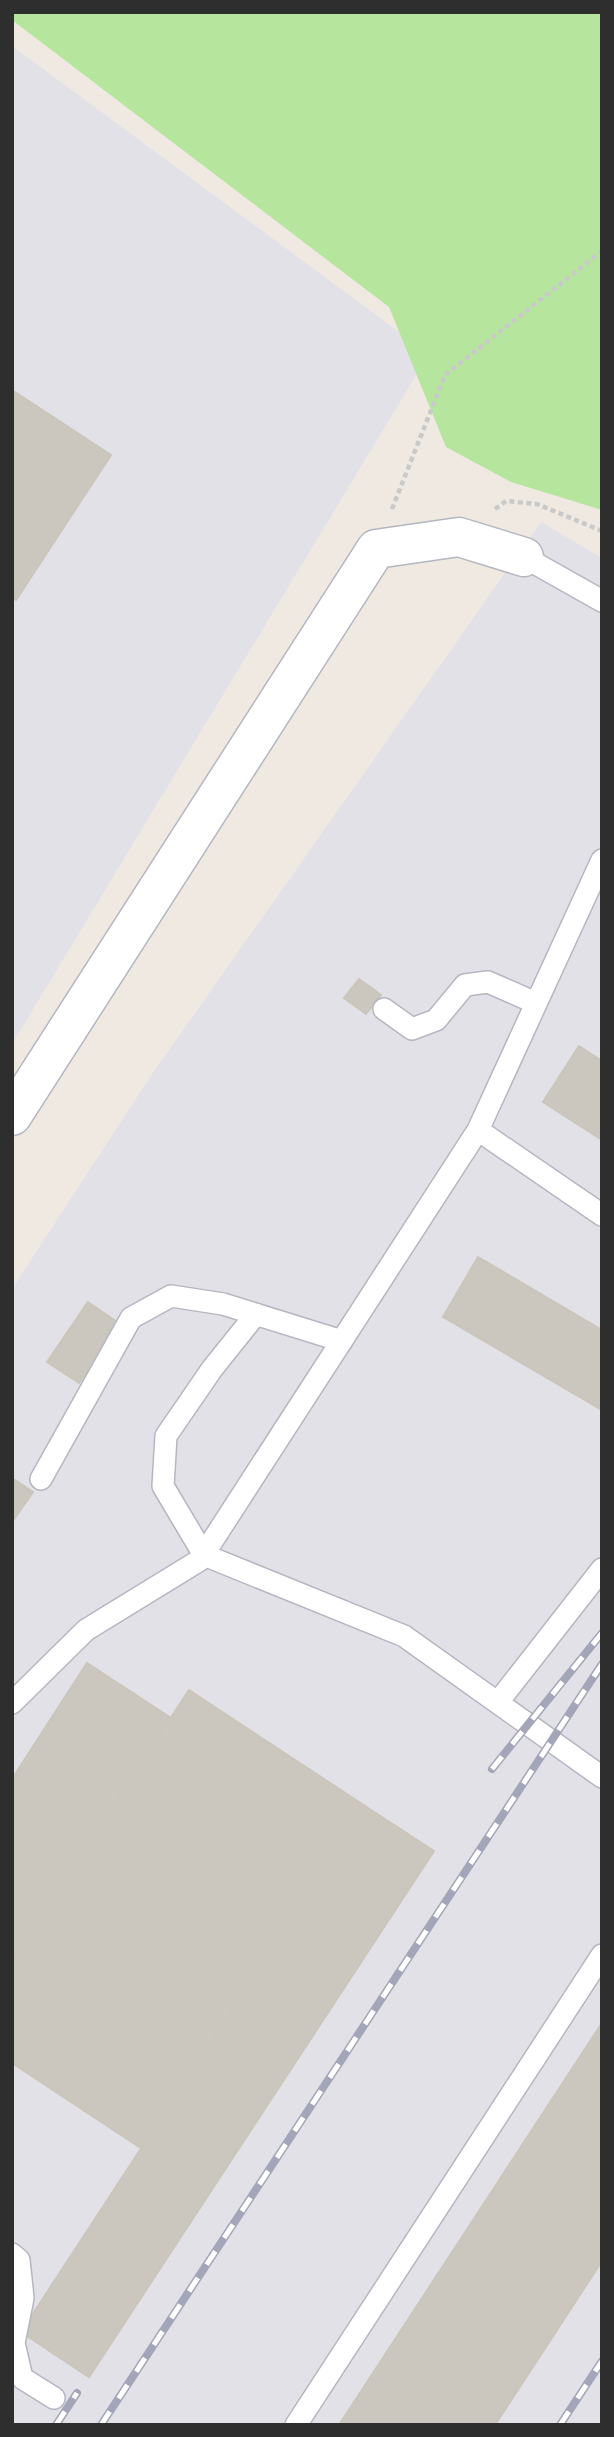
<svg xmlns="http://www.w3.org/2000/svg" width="614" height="2437" viewBox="0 0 614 2437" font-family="'Source Sans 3',sans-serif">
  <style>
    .industrial { fill: #e3e1e8 }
    .green { fill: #b6e59e }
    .building { fill: #cbc7bf; stroke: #cbc5ba; stroke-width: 2 }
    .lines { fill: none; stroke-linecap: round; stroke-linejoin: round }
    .service-casing { stroke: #b4b7c1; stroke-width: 24 }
    .minor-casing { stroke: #b4b7c1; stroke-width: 41 }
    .path { stroke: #c9c9c9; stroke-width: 4.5; stroke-dasharray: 5 3.5; stroke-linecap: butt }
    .service { stroke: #fff; stroke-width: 21 }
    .minor { stroke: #fff; stroke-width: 38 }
    .rail-casing { stroke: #a3a6b8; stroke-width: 8 }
    .rail { stroke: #fff; stroke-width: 5; stroke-dasharray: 16; stroke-linecap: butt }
  </style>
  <rect width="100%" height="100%" fill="#efe9e1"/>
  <!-- industrial -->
  <path class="industrial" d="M12 46 429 354 12 1044Z
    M541 522 602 558V2425H12V1289L150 1077Z"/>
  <!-- green -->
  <path class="green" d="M12 12H602V510L511 482 446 447 389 307 12 20Z"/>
  <!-- building -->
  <path class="building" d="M12 390 111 455 16 600 12 597Z
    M359 979 381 995 366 1014 344 998Z
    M579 1046 602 1061V1140L543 1102Z
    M478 1257 602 1330V1410L443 1317Z
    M88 1302 120 1324 79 1383 47 1362Z
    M12 1478 33 1492 12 1522Z
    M87 1663 171 1718 12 1961V1779Z
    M189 1690 365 1806 141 2148 12 2063V1961Z
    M365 1806 434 1851 89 2377 21 2332Z
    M602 2023V2261L495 2425H339Z"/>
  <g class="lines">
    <!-- service casing -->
    <g class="service-casing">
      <path id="service" d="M524 557 602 601
        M384 1009 412 1029 436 1020 465 985 488 982 536 1003
        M478 1130 602 1215
        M256 1314 212 1369 166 1436 163 1486 204 1555 404 1636 602 1777
        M41 1479 131 1318 171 1296 223 1304 342 1341
        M498 1702 602 1569
        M12 1703 86 1630 200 1560 478 1130 602 860
        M12 2254 19 2260 23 2298 14 2343 22 2378 54 2398
        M296 2425 602 1955"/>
    </g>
    <!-- minor casing -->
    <g class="minor-casing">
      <path id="minor" d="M12 1116 376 549 459 537 524 557"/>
    </g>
    <!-- path -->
    <path class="path" d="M392 509 445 375 602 251
      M495 509 506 501 537 504 602 531"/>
    <!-- service -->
    <use href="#service" class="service"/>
    <!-- minor -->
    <use href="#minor" class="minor"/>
    <!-- rail casing -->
    <g class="rail-casing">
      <path id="rail" d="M492 1769 602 1633
        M56 2425 77 2393
        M101 2425 602 1664
        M560 2425 602 2361"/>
    </g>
    <!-- rail -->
    <use href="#rail" class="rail"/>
  </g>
  <!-- border -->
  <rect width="614" height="2437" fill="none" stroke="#2e2e2e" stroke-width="28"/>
</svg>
